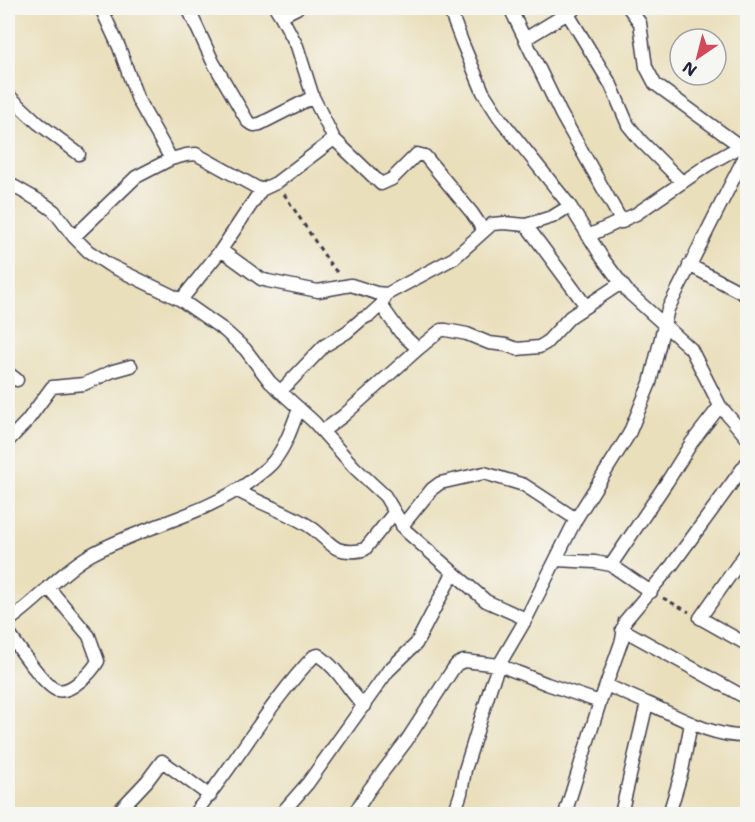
<svg xmlns="http://www.w3.org/2000/svg" width="755" height="822" viewBox="0 0 755 822" font-family="'Shantell Sans',sans-serif">
  <style>
    .lines { fill: none; stroke-linecap: round; stroke-linejoin: round }
    .minor-casing { stroke: #403e4e; stroke-width: 15 }
    .path { stroke: #403e4e; stroke-width: 3; stroke-dasharray: 4.5 4.5; stroke-linecap: butt }
    .minor { stroke: #fff; stroke-width: 12 }
  </style>
  <rect width="100%" height="100%" fill="#f6f6f2"/>
  <filter id="ink" filterUnits="userSpaceOnUse"><feTurbulence type="fractalNoise" baseFrequency=".0167" numOctaves="2"/><feDisplacementMap in="SourceGraphic" scale="12" xChannelSelector="R" yChannelSelector="G"/><feConvolveMatrix kernelMatrix="1 2 1 2 8 2 1 2 1" color-interpolation-filters="sRGB"/></filter>
  <filter id="wash" filterUnits="userSpaceOnUse"><feTurbulence type="fractalNoise" baseFrequency=".008" numOctaves="4" result="noise"/><feDisplacementMap in="SourceGraphic" scale="24" xChannelSelector="R" yChannelSelector="G"/><feGaussianBlur stdDeviation="1.35" result="paint"/><feColorMatrix in="noise" values="0 0 0 0 0 0 0 0 0 0 0 0 0 0 0 0 0 1.4 0 .05"/><feComposite in="paint" operator="in"/></filter>
  <g filter="url(#wash)">
    <rect width="100%" height="100%" fill="#eadfbb"/>
  </g>
  <g filter="url(#ink)">
    <g class="lines">
      <!-- minor casing -->
      <g class="minor-casing">
        <path id="minor" d="M101 8 119 47 138 100 171 159
          M188 8 213 62 248 122 254 125 260 124 313 97
          M276 8 281 16 297 8
          M449 8 462 42 483 92 499 117 570 206 603 259 628 292 691 349 720 406 748 439
          M510 8 561 114 622 222
          M629 8 640 23 646 67 655 84 740 146
          M568 14 611 85 628 125 641 141 682 182
          M525 39 576 8
          M8 95 38 123 79 154
          M334 139 381 184 392 179 417 154 425 156 472 213 484 231
          M8 183 43 203 54 211 74 237 88 251 109 265 181 300 224 330 245 349 270 382 314 422 355 468 385 496 406 531 486 601 526 619
          M526 225 586 306
          M588 236 636 214 709 164 746 143
          M74 237 136 177 171 159 186 155 196 154 261 190 276 183 334 139 313 97 297 46 281 16
          M221 250 261 190
          M689 265 748 296
          M387 294 381 305 400 332 418 349 441 330H446L467 334 489 343 506 345 517 349 539 347 546 343 570 317 621 283
          M181 300 221 250 261 279 268 281 318 291 351 285 376 293 387 294 454 258 492 224 504 223 526 225 552 217 570 206
          M8 373 17 380
          M280 392 324 346 347 332 362 319 370 315 381 305
          M323 431 343 416 418 349
          M8 441 27 421 52 387 84 384 113 371 131 366
          M238 491C261 504 287 512 309 526 319 532 330 546 338 549 346 552 358 552 365 549L394 513
          M402 526 432 489 440 483 484 473 524 485 576 519
          M748 550 700 618 748 645
          M556 560 595 562 611 565 667 482 692 442 720 406
          M611 565 651 592
          M8 621C37 602 59 573 90 555 142 526 204 516 252 480 259 474 267 469 273 462 286 446 292 427 299 408
          M622 629 748 699
          M8 632C16 644 45 687 57 690 64 692 73 687 79 682 87 676 93 670 98 661L89 636 48 587
          M606 685 647 703 621 814
          M647 703C677 716 713 738 748 736
          M116 814 147 781 162 761 210 796
          M194 814C236 764 268 704 314 656L318 655C338 668 348 690 364 706
          M281 814 308 783 388 671 416 644 453 573
          M354 814 369 790 407 740 453 669 457 664 464 661 499 665 547 684 600 702
          M454 814 461 793 465 770 491 686 499 665 526 619 576 519 629 434 650 383 668 309 748 150
          M565 814 600 702 622 640 625 621 672 565 748 461
          M669 814 682 771 691 723"/>
      </g>
      <!-- path -->
      <path class="path" d="M284 194 332 267 340 275
        M663 598 689 612"/>
      <!-- minor -->
      <use href="#minor" class="minor"/>
    </g>
  </g>
  <!-- margin -->
  <rect width="755" height="822" fill="none" stroke="#f6f6f2" stroke-width="30"/>
  <!-- north arrow -->
  <g transform="translate(698 57) rotate(215)"><circle r="28" fill="#f6f6f2" stroke="#a1a1a9" stroke-width="1.5"/>
  <path d="M0-4.5L10 22L0 15L-10 22Z" fill="#d1495b"/>
  <text y="-9" font-size="16" font-weight="bold" text-anchor="middle" fill="#22223b">N</text>
  </g>
</svg>
